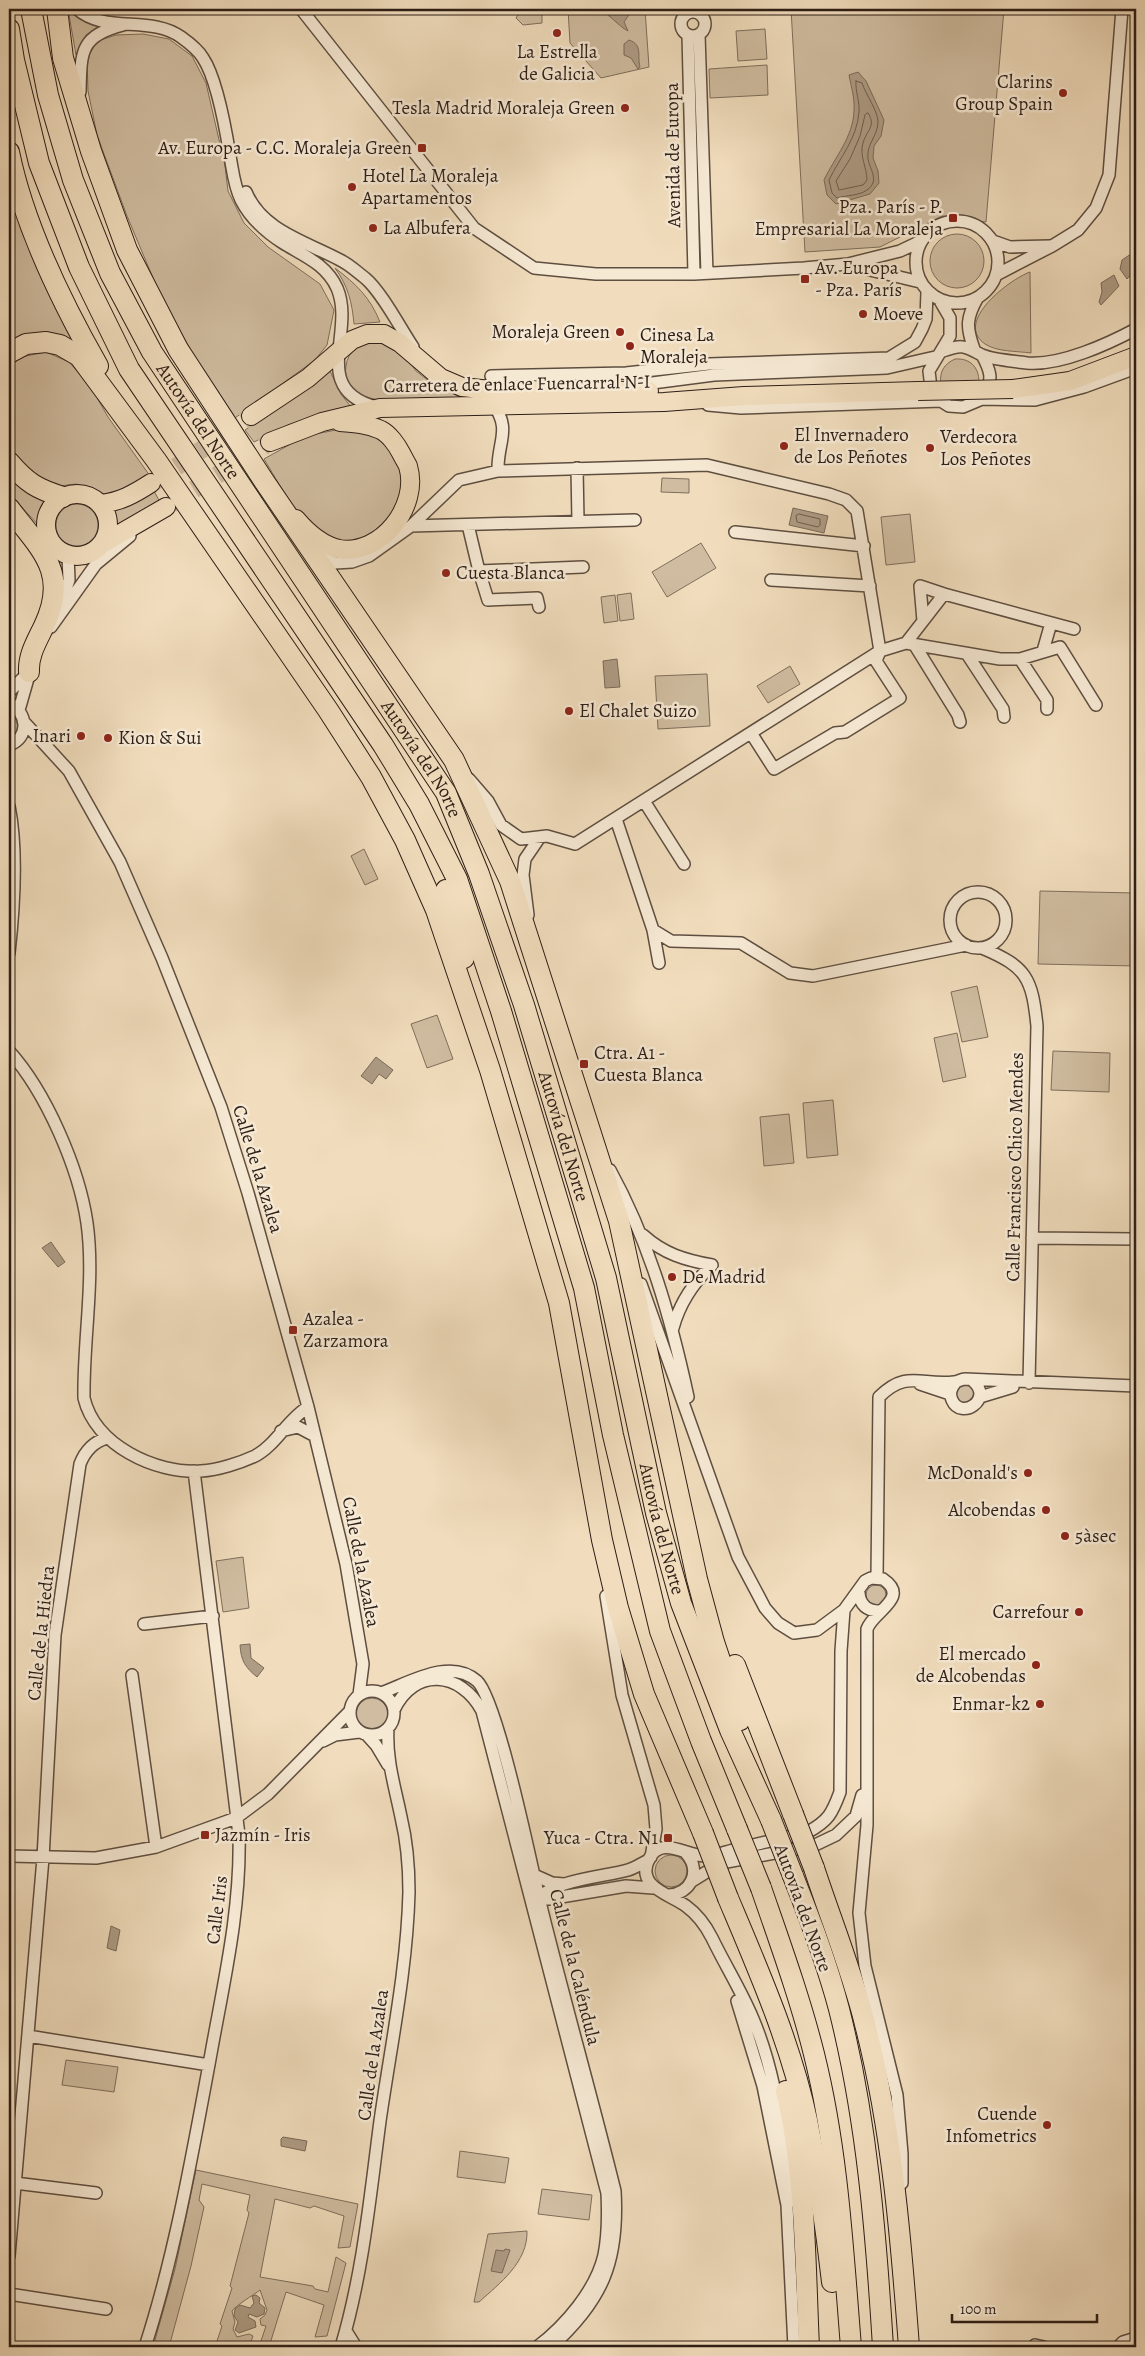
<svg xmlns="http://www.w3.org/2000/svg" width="1145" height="2356" viewBox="0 0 1145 2356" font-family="Alegreya,serif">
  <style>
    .green { fill: #d0bda1; stroke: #7e6e5c }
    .water { fill: #ae9c85; stroke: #7a6a59 }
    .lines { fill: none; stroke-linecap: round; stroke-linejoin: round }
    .shore { stroke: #6e5d4e; stroke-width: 1 }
    .primary-tunnel { stroke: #cab79c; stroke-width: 18; stroke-dasharray: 18 9; stroke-linecap: butt }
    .street-casing { stroke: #5e4e40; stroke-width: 14 }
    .primary-casing { stroke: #2d1e17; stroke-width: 20 }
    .highway-casing { stroke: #2d1e17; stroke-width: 22 }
    .street { stroke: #f6e9d4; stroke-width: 11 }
    .primary { stroke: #f1ddbd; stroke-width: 18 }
    .highway { stroke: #f1ddbd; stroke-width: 20 }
    .primary-bridge-casing { stroke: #2d1e17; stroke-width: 20; stroke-linecap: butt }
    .highway-bridge-casing { stroke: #2d1e17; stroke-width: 22; stroke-linecap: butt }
    .primary-bridge { stroke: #f1ddbd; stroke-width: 18 }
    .highway-bridge { stroke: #f1ddbd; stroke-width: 20 }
    .poi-dot { fill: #8f2418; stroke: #f6e9d4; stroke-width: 2 }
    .labels { text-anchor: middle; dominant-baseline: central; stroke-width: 5; stroke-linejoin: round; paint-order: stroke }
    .poi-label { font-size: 19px; fill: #2d1e17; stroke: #f6e9d4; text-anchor: start }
    .street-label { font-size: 19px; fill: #2d1e17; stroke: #f6e9d4 }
  </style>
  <rect width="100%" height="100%" fill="#f1ddbd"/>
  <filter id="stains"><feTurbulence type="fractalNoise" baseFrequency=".004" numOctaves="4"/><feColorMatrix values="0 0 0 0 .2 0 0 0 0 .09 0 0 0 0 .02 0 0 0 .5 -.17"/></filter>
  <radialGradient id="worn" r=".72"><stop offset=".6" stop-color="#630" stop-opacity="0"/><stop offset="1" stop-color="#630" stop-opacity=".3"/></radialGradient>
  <!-- green -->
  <path class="green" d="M68 9 100 25 86 35 76 55Z
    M521 9H546H542V23L523 25 516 18Z
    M568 9H645L649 67 601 78 570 43Z
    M791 9H1004L986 222 942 216 880 247 805 252Z
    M765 29 767 59 738 61 736 31Z
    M143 34 169 39 192 56 206 83 225 166 228 191 244 223 268 247 320 284 334 310 327 345 315 360 235 418 205 374 164 304 127 216 97 135 88 91 87 59 97 41 116 35Z
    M767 65 768 95 710 98 709 69Z
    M9 190 75 343 9 344Z
    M930 261a27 27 0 1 1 54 0a27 27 0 1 1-54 0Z
    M335 268C356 284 370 297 380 322L354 324C352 302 348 286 335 268Z
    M1030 272 1031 353C1017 351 997 352 985 344 953 322 1010 279 1030 272Z
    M374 339 403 353 416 371 434 385 460 397C432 399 338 416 346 366 348 350 360 344 374 339Z
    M46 352 69 362 91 387 108 417 150 476 128 489 108 495 76 484 51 487 18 459 9 443V368L21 357Z
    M955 359C970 358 979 367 979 382L941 384C939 372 944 364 955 359Z
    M330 371 341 394 351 407 290 424 254 442 245 430 285 404Z
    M336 430C351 430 368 429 381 438 384 440 388 446 390 450 397 458 402 470 403 481 404 505 380 540 355 542 345 543 331 538 322 533 298 520 278 482 264 459L305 436Z
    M9 469 50 500 43 509 40 527 9 493Z
    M662 478 689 479V493L661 492Z
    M154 491 160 502 115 533 113 510 131 505Z
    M56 525a21 21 0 1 1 42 0a21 21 0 1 1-42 0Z
    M910 514 915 562 886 565 881 517Z
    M701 543 716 568 667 597 652 572Z
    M631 593 634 619 620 621 617 595Z
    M615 595 618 621 604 623 601 597Z
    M790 666 800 684 768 703 757 686Z
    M707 674 710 726 658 729 655 676Z
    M9 713C20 720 20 732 9 739Z
    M364 849 378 879 365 885 351 856Z
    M1040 891 1136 893V966L1038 964Z
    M977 986 988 1037 962 1042 951 992Z
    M437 1015 453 1059 427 1068 411 1024Z
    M957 1033 966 1077 943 1082 934 1038Z
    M1053 1051 1110 1053 1109 1092 1051 1090Z
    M833 1100 838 1155 807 1158 803 1103Z
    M789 1114 794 1163 764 1166 760 1117Z
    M956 1394a9 9 0 1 1 18 0a9 9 0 1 1-18 0Z
    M243 1557 249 1608 223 1612 216 1561Z
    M866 1595a10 10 0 1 1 20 0a10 10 0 1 1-20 0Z
    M356 1714a16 16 0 1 1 32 0a16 16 0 1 1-32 0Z
    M655 1871a16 16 0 1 1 32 0a16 16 0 1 1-32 0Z
    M66 2060 118 2067 114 2092 62 2085Z
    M460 2151 509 2158 505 2183 457 2177Z
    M196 2170 358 2204 350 2247 338 2248 344 2216 314 2206 310 2208 275 2199 260 2277 313 2286 315 2289 328 2292 336 2257 346 2263 327 2336 315 2337 324 2305 286 2292 269 2347H259L266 2326 261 2325 260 2319 265 2315 267 2310 260 2290C255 2294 235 2306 232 2311L235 2322 233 2329 237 2337 249 2334 253 2336 249 2347H215L222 2326 220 2324 232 2288 230 2286 249 2213 247 2210 250 2195 202 2184 199 2200 204 2207 191 2266 169 2347H153L175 2269Z
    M542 2189 592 2195 589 2220 538 2214Z
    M527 2231C528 2262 500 2283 479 2302H474L488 2234Z"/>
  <!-- water -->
  <path class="water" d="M575 9H633L624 22 628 31C618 26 609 13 600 11L594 14Z
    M629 40C643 45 637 55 640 67L638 69 631 58 624 55V44Z
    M858 72 866 81 884 120 881 136 874 146 873 158 878 171 879 183 870 194 836 204 827 195 824 180C835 157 853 137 854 111 855 99 851 86 849 75Z
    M1131 254 1136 261V268L1131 271 1130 276 1127 279 1120 269 1122 260Z
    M1114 275 1119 286 1101 305 1099 302 1102 292 1101 283Z
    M793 508 828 516 824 533 789 525Z
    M617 659 620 687 605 688 603 661Z
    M376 1057 393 1070 386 1079 379 1074 372 1084 361 1076Z
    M51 1242 65 1262 58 1267 42 1248Z
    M250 1644 251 1658 264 1668 257 1677C245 1667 241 1661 240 1645Z
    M111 1926 120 1930 116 1951 107 1948Z
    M283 2137 307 2141 305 2151 281 2146V2139Z
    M505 2249 510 2250 502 2273 491 2271 496 2250 504 2251Z
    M256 2295 260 2298 259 2303 265 2308 264 2314 257 2317 249 2314 248 2317 255 2321 256 2327 239 2333 235 2330 238 2322 234 2316 235 2309 240 2305 250 2308 254 2303 252 2296Z"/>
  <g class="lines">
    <!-- shore -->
    <path class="shore" d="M856 81 862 83C866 95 878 111 878 122 878 136 866 144 868 159 870 170 880 181 867 190 859 196 846 195 837 198L832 193 829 180C840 157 857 139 859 112 860 102 855 91 856 81Z
      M868 113C877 126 866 131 863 143 859 156 867 167 867 180L863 185 839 190 836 181 850 159 860 136 865 115Z
      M799 514 820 519V525L818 527 797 522 796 516Z"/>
    <!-- primary-tunnel -->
    <path class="primary-tunnel" d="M154 482 251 416
      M171 504 270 442"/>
    <!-- street casing -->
    <g class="street-casing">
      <path id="street" d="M77 9C105 34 151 15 181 37 188 42 199 51 203 58 217 79 226 131 230 156 233 172 234 186 241 200 250 218 266 232 283 243 304 256 326 264 337 288 356 332 309 389 376 407
        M301 9 474 228 534 268 596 274H694L804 268 848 264 900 251 921 241
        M681 24a12 12 0 1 1 24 0a12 12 0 1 1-24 0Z
        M688 35 694 274
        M699 35 707 273
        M80 92C81 51 80 36 123 25
        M246 192C262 231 307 242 340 260 349 264 357 272 365 278 381 291 401 329 413 347
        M916 262a41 41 0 1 1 82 0a41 41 0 1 1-82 0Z
        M993 241 1010 247 1050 246
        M849 265 920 282
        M996 275 1052 246 1078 230 1096 208 1109 175 1122 9
        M939 299 950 318V336L929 371 931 388 941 401 949 406 963 407 982 399 1035 400 1084 387 1136 368
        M974 349C966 327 966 318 978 297
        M943 351C963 344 964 346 982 355 994 360 1014 361 1027 363 1060 366 1108 344 1136 329
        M982 355C990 370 994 379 984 395
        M491 376 626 373 709 364 889 358 915 342 922 329 926 319 927 292
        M637 385 714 375 887 368 935 357
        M493 404C512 430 497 442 498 471
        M708 405 741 408 941 401
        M577 468 578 521
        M468 525 479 571 583 567
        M411 526 635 520
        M735 532 864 546
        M320 552 324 558 335 563 352 562 369 556 411 526 459 480 498 471 707 465 829 494 846 500 857 511 880 651 575 844 547 836 521 839 501 825 488 801 469 779
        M479 571 488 600 537 598 539 607
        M771 580 870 586
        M61 604 69 580 68 555
        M923 621 920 586 944 594
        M51 627 96 564 130 536
        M906 643 944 594 1074 629
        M914 644 958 715 960 722
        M1043 651 1051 623
        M967 654 1003 709 1004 717
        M1020 659 1047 700V709
        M9 692 26 675
        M9 703C28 712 30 738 9 745
        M19 710 31 668
        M25 723 69 771 120 862 162 958 221 1107 248 1193 308 1407 346 1564 363 1664 359 1695
        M751 733 774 769 835 733 845 732 900 698 876 661 880 651 906 643 1000 659H1020L1060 647 1096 705
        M644 801 684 864
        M9 806C18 850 14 908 9 953
        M616 819 653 930 671 941 741 943 790 973 813 976 966 945
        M950 920a28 28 0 1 1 56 0a28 28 0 1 1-56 0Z
        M528 915 523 875 525 859 540 837
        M653 930 659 963
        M982 948C1027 967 1032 978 1037 1026L1029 1383
        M9 1051C46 1092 79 1168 87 1223 95 1280 83 1340 84 1398 95 1445 155 1474 201 1471 218 1470 240 1463 255 1456 275 1446 288 1419 308 1407
        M610 1170C649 1241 671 1318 688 1397
        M643 1235C664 1254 685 1260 712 1265 693 1283 680 1302 673 1328
        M1032 1238 1136 1239
        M641 1284 738 1557 765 1608 778 1623 794 1633 817 1630 844 1610 865 1581 871 1578 883 1579C911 1598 873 1611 867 1629V1825L859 1913 865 1966 897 2095 902 2154V2183
        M956 1382C951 1388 949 1393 952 1400 961 1421 994 1399 973 1381
        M920 1384 950 1394
        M980 1397 1013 1387
        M281 1431 298 1427 315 1436
        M877 1577 879 1397C907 1369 921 1386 954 1382 958 1382 961 1379 965 1379L1136 1386
        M859 1593C860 1605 867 1611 879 1611
        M606 1596 622 1695 654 1805 656 1829 651 1857
        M144 1624 213 1616
        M132 1675 156 1847
        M350 1713a22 22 0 1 1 44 0a22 22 0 1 1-44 0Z
        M381 1693C409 1683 450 1657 477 1681 497 1699 531 1863 539 1898 563 1996 591 2094 615 2191 619 2261 603 2300 551 2347
        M394 1710C414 1667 461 1671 482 1711L607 2193C608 2213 608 2235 604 2255 596 2290 565 2326 537 2347
        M367 1735 376 1745 388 1765
        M323 1741 335 1735 359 1732
        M9 1856 96 1858 156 1847 236 1818 268 1794 350 1711
        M534 1875 552 1883 564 1884
        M692 1881 721 1863 813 1846 836 1835 856 1816 862 1795
        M535 1894 539 1898 549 1899 626 1886 653 1888
        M668 1895C691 1894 702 1871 686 1853
        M536 1902C549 1880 604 1877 628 1870 635 1868 642 1863 649 1860
        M737 2001 763 2086 787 2205 794 2347
        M28 2036 209 2065
        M15 2183 96 2193
        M794 2201C783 2141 777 2075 753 2019 742 1992 725 1965 712 1938 706 1926 697 1914 686 1906 670 1894 635 1887 649 1859 662 1834 688 1858 708 1856 718 1855 728 1851 737 1849 761 1843 784 1838 808 1832 828 1821 832 1814 840 1792L841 1651 844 1610
        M9 2256 43 1858 55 1635 80 1464C85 1451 93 1442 107 1438
        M9 2294 106 2309
        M346 2331 356 2347
        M1035 2345 1044 2347
        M145 2347C175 2254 192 2156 210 2059 223 1985 241 1911 239 1835L194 1471
        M341 2347C363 2273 370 2197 380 2121 391 2045 407 1969 409 1892 409 1867 407 1842 401 1817 395 1787 386 1760 388 1728
        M1118 2347 1123 2342 1136 2338"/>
    </g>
    <!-- primary casing -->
    <g class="primary-casing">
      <path id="primary" d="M1013 389 1070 381 1136 356
        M251 416 308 378 352 340 367 334H384L400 343 441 378 462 387 491 390 649 391
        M270 442 322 422 380 408 664 402 744 396 918 391
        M46 525a31 31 0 1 1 62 0a31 31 0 1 1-62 0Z
        M100 504C120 502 134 494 151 483
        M296 519C307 532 321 545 339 549 381 556 420 506 408 466 406 462 403 457 401 453 397 445 389 434 381 430 368 424 354 423 340 422
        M102 544 166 507"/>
    </g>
    <!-- highway casing -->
    <g class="highway-casing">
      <g id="highway">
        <path id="s1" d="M31 9 48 95 73 180 110 273 152 352 446 793 479 874 524 1005 606 1278 656 1513 681 1603 730 1730 771 1820"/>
        <path d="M57 9 63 58 91 151 127 250 178 349 264 481 454 760 510 881 619 1221 697 1579 714 1642 740 1720"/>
        <path d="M9 29 14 60 39 163 79 267 129 369 383 745 419 804 457 879 501 1011 584 1288 613 1435 660 1631 701 1741 737 1829"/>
        <path d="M9 152C24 226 61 301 98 366"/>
        <path d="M9 353 26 344 46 342 60 345 79 356 156 460 328 710 371 777 405 840 436 910 490 1070 559 1303 602 1540 618 1608 644 1694 703 1833"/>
        <path d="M9 462C27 483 37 489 63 497"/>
        <path d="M9 508C40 549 70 572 44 626 37 641 28 655 29 672"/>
        <path d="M446 890 464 958"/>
        <path d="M735 1665 793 1814"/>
        <path d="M814 1868C831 1920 852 1971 865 2024 892 2129 901 2239 909 2347"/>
        <path d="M793 1876C810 1919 827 1963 839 2009 867 2120 876 2233 883 2347"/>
        <path d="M761 1888C780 1943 800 1998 814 2054 838 2150 843 2249 851 2347"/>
        <path d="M728 1898C758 1969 791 2044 807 2120 818 2174 826 2228 832 2282"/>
        <path d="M786 2091C806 2174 805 2262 809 2347"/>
      </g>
    </g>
    <!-- street -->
    <use href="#street" class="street"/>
    <!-- primary -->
    <use href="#primary" class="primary"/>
    <!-- highway -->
    <use href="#highway" class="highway"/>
    <!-- primary-bridge casing -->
    <g class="primary-bridge-casing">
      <path id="primary-bridge" d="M918 391 1013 389"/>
    </g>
    <!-- highway-bridge casing -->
    <g class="highway-bridge-casing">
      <path id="highway-bridge" d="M793 1814 814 1868
        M771 1820 793 1876
        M737 1829 761 1888
        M703 1833 728 1898"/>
    </g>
    <!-- primary-bridge -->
    <use href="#primary-bridge" class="primary-bridge"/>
    <!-- highway-bridge -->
    <use href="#highway-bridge" class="highway-bridge"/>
  </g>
  <!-- markers -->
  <g class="poi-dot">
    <circle cx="557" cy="33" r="5"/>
    <circle cx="1063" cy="93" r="5"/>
    <circle cx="625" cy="108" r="5"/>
    <rect x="417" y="143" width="10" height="10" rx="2.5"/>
    <circle cx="352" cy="187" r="5"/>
    <rect x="948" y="213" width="10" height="10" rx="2.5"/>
    <circle cx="373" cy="228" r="5"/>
    <rect x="800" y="274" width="10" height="10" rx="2.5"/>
    <circle cx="863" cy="314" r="5"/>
    <circle cx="620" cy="332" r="5"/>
    <circle cx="630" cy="346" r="5"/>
    <circle cx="784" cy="446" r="5"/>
    <circle cx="930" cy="448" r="5"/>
    <circle cx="446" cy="573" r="5"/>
    <circle cx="569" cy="711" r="5"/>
    <circle cx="81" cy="736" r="5"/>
    <circle cx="108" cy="738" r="5"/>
    <rect x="579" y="1059" width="10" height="10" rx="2.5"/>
    <circle cx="672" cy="1277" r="5"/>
    <rect x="288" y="1325" width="10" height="10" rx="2.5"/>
    <circle cx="1028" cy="1473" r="5"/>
    <circle cx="1046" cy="1510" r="5"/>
    <circle cx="1065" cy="1536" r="5"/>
    <circle cx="1079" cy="1612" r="5"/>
    <circle cx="1036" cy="1665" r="5"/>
    <circle cx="1040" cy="1704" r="5"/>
    <rect x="200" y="1830" width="10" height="10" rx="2.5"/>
    <rect x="663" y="1833" width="10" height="10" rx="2.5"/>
    <circle cx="1047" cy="2125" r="5"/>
  </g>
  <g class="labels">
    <!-- poi labels -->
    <g class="poi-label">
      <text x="557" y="52" text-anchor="middle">La Estrella<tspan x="557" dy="22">de Galicia</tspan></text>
      <text x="1053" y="82" text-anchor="end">Clarins<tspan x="1053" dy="22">Group Spain</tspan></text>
      <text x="615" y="108" text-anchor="end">Tesla Madrid Moraleja Green</text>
      <text x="412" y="148" text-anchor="end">Av. Europa - C.C. Moraleja Green</text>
      <text x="362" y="176">Hotel La Moraleja<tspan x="362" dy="22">Apartamentos</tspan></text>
      <text x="943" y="207" text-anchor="end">Pza. París - P.<tspan x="943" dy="22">Empresarial La Moraleja</tspan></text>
      <text x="383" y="228">La Albufera</text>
      <text x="815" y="268">Av. Europa<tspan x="815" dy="22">- Pza. París</tspan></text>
      <text x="873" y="314">Moeve</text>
      <text x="610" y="332" text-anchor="end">Moraleja Green</text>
      <text x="640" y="335">Cinesa La<tspan x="640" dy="22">Moraleja</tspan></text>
      <text x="794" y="435">El Invernadero<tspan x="794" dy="22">de Los Peñotes</tspan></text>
      <text x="940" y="437">Verdecora<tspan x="940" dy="22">Los Peñotes</tspan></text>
      <text x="456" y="573">Cuesta Blanca</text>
      <text x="579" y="711">El Chalet Suizo</text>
      <text x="71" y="736" text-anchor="end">Inari</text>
      <text x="118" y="738">Kion &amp; Sui</text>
      <text x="594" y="1053">Ctra. A1 -<tspan x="594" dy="22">Cuesta Blanca</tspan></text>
      <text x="682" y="1277">De Madrid</text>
      <text x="303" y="1319">Azalea -<tspan x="303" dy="22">Zarzamora</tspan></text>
      <text x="1018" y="1473" text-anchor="end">McDonald's</text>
      <text x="1036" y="1510" text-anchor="end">Alcobendas</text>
      <text x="1075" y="1536">5àsec</text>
      <text x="1069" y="1612" text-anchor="end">Carrefour</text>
      <text x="1026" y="1654" text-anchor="end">El mercado<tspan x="1026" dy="22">de Alcobendas</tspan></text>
      <text x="1030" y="1704" text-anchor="end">Enmar-k2</text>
      <text x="215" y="1835">Jazmín - Iris</text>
      <text x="658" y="1838" text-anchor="end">Yuca - Ctra. N1</text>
      <text x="1037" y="2114" text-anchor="end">Cuende<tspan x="1037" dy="22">Infometrics</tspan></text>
    </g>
    <!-- street labels -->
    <g class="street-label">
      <text transform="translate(673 155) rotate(-91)">Avenida de Europa</text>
      <text transform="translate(517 384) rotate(-1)">Carretera de enlace Fuencarral N-I</text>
      <text stroke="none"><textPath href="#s1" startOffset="449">Autovía del Norte</textPath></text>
      <text stroke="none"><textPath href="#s1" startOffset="854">Autovía del Norte</textPath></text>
      <text stroke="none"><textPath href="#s1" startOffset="1259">Autovía del Norte</textPath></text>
      <text transform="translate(1015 1167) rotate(-89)">Calle Francisco Chico Mendes</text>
      <text transform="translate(258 1169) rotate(73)">Calle de la Azalea</text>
      <text stroke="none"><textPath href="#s1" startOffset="1664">Autovía del Norte</textPath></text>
      <text transform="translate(361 1562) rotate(79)">Calle de la Azalea</text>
      <text transform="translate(41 1633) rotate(-84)">Calle de la Hiedra</text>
      <text transform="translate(803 1908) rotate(70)">Autovía del Norte</text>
      <text transform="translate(217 1910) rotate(-83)">Calle Iris</text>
      <text transform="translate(575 1967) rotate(76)">Calle de la Caléndula</text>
      <text transform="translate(373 2055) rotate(-82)">Calle de la Azalea</text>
    </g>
  </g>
  <!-- margin -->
  <rect width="1145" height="2356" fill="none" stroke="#f1ddbd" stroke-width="30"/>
  <rect x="10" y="10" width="1125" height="2336" fill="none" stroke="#2d1e17" stroke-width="2.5"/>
  <rect x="15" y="15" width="1115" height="2326" fill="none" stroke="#2d1e17"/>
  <!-- scale -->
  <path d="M952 2314v8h145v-8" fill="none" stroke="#2d1e17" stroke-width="2.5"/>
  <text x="960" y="2314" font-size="15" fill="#2d1e17" stroke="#f6e9d4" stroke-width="4" paint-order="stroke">100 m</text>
  <rect width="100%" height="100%" filter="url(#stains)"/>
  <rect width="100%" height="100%" fill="url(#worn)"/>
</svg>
